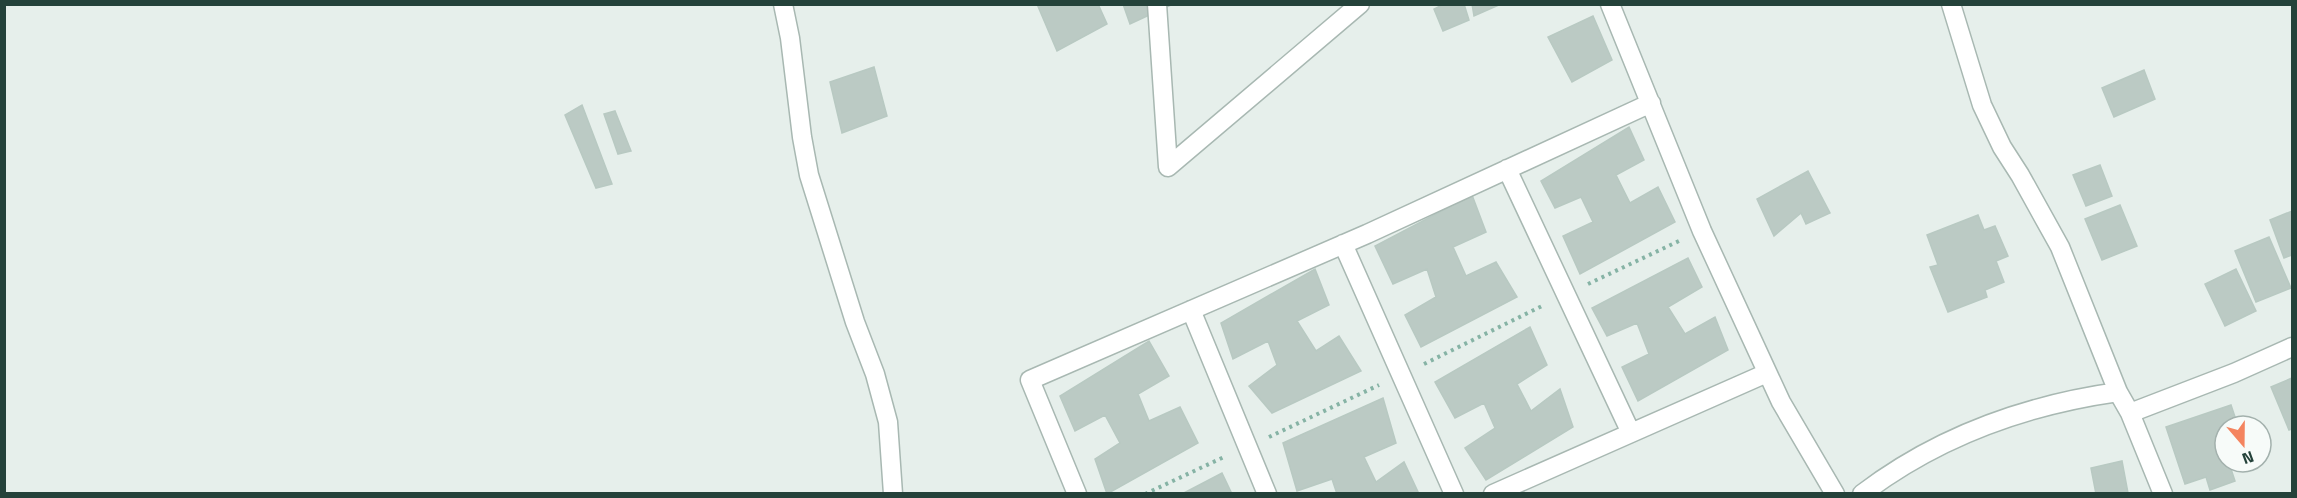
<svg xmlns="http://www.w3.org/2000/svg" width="2297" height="498" viewBox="0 0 2297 498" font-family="'Titillium Web',sans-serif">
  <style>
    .building { fill: #bbcac4; stroke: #b8c9c2; stroke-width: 1.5 }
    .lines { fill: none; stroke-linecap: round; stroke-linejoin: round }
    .minor-casing { stroke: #a8b8b2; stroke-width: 21 }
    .path { stroke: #86b3a5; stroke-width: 4; stroke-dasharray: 3 4.5; stroke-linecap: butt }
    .minor { stroke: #fff; stroke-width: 18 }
  </style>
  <rect width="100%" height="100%" fill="#e6efeb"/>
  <!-- building -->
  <path class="building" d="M1037 4H1098L1107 24 1057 51Z
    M1123 4H1173L1130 24Z
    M1444 4H1464L1469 20 1443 31 1434 9Z
    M1472 4H1501L1474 16Z
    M1593 16 1612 60 1572 82 1548 37Z
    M874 67 887 116 842 133 830 82Z
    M2144 70 2155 99 2114 117 2102 88Z
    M582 105 612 184 596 188 565 115Z
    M615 111 631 151 618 154 604 114Z
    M1629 127 1644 160 1616 175 1630 203 1658 187 1675 222 1580 274 1563 236 1593 222 1581 197 1555 208 1541 181Z
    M2100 165 2112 196 2086 206 2073 175Z
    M1808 171 1830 213 1806 224 1801 213 1774 236 1757 199Z
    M1472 195 1486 232 1453 247 1466 276 1496 262 1517 297 1421 347 1405 315 1436 297 1427 269 1393 284 1375 246Z
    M2120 205 2137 246 2102 260 2085 219Z
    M2292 211V255L2284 258 2270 220Z
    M1978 215 1984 230 1995 226 2008 256 1996 261 2004 282 1985 290 1987 297 1948 312 1930 267 1938 265 1927 235Z
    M2269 237 2291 288 2256 302 2235 251Z
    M1688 258 1702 287 1668 307 1685 334 1715 317 1728 350 1638 401 1622 367 1649 354 1637 323 1607 336 1592 308Z
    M1315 269 1329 305 1297 321 1316 351 1339 336 1361 371 1272 413 1249 386 1277 365 1268 341 1233 359 1221 323Z
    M2236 269 2256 311 2225 326 2205 284Z
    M1530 327 1547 365 1517 384 1531 411 1560 389 1573 427 1486 480 1465 448 1495 428 1484 403 1455 418 1435 382Z
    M1149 341 1169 376 1138 394 1149 421 1180 407 1198 443 1107 494 1095 459 1120 443 1105 415 1075 431 1060 396Z
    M2292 378V429L2289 430 2271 387Z
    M1383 398 1396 443 1364 457 1376 482 1404 462 1419 494H1337L1332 479 1297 491 1283 443Z
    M2231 405 2238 426H2225V462L2250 463 2231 469 2235 481 2210 490 2206 477 2185 484 2166 427Z
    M2122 461 2128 493 2096 494 2091 468Z
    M1222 473 1232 494H1182Z"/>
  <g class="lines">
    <!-- minor casing -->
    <g class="minor-casing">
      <path id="minor" d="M783 4 790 38 802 137 809 175 855 322 875 374 888 422 893 494
        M1157 4 1168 167 1360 4
        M1610 4 1702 231 1781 402 1835 494
        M1951 4 1982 105 2002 147 2020 175 2060 247 2118 392 2130 413 2163 494
        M1507 169 1631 433
        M1343 244 1454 494
        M1191 310 1267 494
        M2130 413 2234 373 2292 347
        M1077 494 1030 380 1367 234 1651 103
        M1493 494 1767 373
        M1862 494C1937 437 2026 405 2118 392"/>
    </g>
    <!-- path -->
    <path class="path" d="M1588 284 1679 241
      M1424 364 1544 305
      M1269 437 1379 385
      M1145 494 1224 457"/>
    <!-- minor -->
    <use href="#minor" class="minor"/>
  </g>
  <!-- border -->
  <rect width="2297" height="498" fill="none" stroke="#24423a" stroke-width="12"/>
  <!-- north arrow -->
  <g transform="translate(2243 444) rotate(160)"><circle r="28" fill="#f7fbf9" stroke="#a3b1ad" stroke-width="1.5"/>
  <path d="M0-4.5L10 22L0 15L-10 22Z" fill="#f4845f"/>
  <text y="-9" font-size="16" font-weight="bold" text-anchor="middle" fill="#24423a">N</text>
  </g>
</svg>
